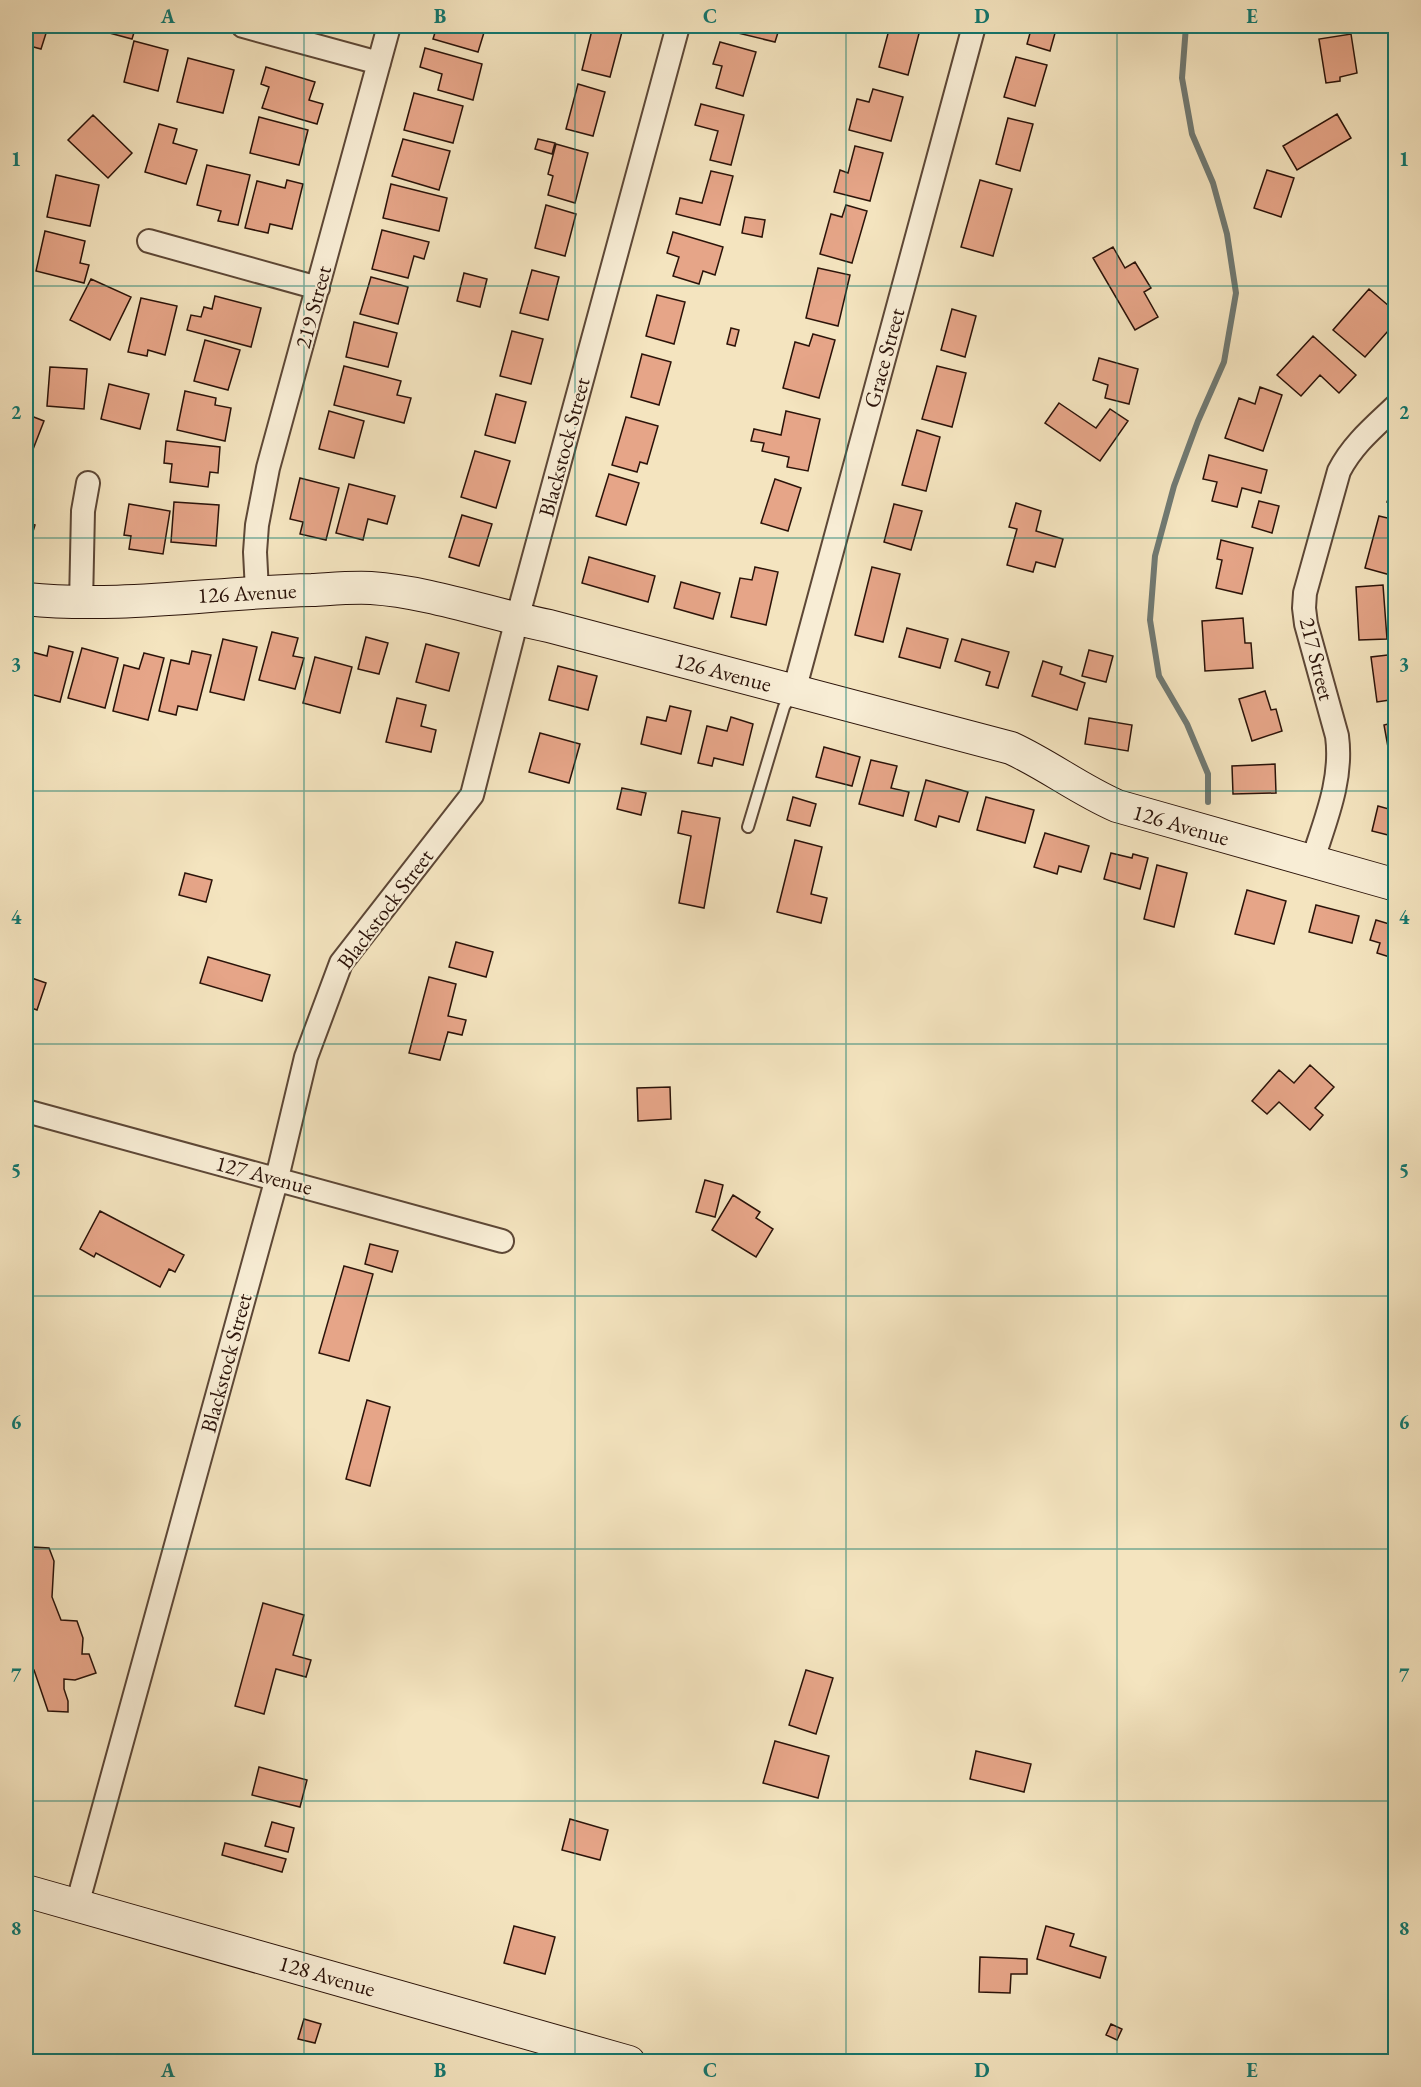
<svg xmlns="http://www.w3.org/2000/svg" width="1421" height="2087" viewBox="0 0 1421 2087" font-family="'EB Garamond',serif">
  <style>
    .lines { fill: none; stroke-linecap: round; stroke-linejoin: round }
    .stream { stroke: #707972; stroke-width: 6 }
    .building { fill: #e6a588; stroke: #2b1309; stroke-width: 1.5 }
    .lane-casing { stroke: #5d4736; stroke-width: 14 }
    .street-casing { stroke: #5d4736; stroke-width: 26 }
    .secondary-casing { stroke: #2b1309; stroke-width: 34 }
    .lane { stroke: #f8edd5; stroke-width: 10 }
    .street { stroke: #f8edd5; stroke-width: 22 }
    .secondary { stroke: #f8edd5; stroke-width: 32 }
    .grid { fill: none; stroke: #0f766e; stroke-width: 1.5; stroke-opacity: 0.55 }
    .labels { text-anchor: middle; dominant-baseline: central; stroke-width: 4.5; stroke-linejoin: round; paint-order: stroke }
    .street-label { font-size: 22px; fill: #2b1309; stroke: #f8edd5 }
    .neatline { fill: none; stroke: #0f766e; stroke-width: 2 }
    .grid-label { font-size: 20px; text-anchor: middle; font-weight: bold; fill: #0f766e }
  </style>
  <rect width="100%" height="100%" fill="#f4e4bf"/>
  <filter id="stains"><feTurbulence type="fractalNoise" baseFrequency=".00333" numOctaves="4"/><feColorMatrix values="0 0 0 0 .2 0 0 0 0 .09 0 0 0 0 .02 0 0 0 .5 -.17"/></filter>
  <radialGradient id="worn" r=".72"><stop offset=".6" stop-color="#630" stop-opacity="0"/><stop offset="1" stop-color="#630" stop-opacity=".3"/></radialGradient>
  <g class="lines">
    <!-- stream -->
    <path class="stream" d="M1186 26 1182 78 1192 134 1213 183 1227 234 1236 293 1224 362 1198 421 1174 486 1155 556 1150 620 1159 676 1187 724 1208 774V802"/>
  </g>
  <!-- building -->
  <path class="building" d="M26 26 48 27 41 49 26 45Z
    M99 26H136L132 39 98 30Z
    M437 26H486L478 52 433 39Z
    M593 26H612L623 28 610 77 582 70Z
    M718 26H780L775 42 717 28Z
    M890 26H921L908 75 879 67Z
    M1032 26H1057L1050 51 1027 44Z
    M1351 34 1357 73 1340 77V81L1326 83 1319 39Z
    M134 41 168 50 158 91 124 82Z
    M720 42 756 52 743 96 716 88 722 66 713 64Z
    M425 48 482 64 473 100 438 90 442 74 420 67Z
    M1016 57 1047 65 1035 106 1004 97Z
    M188 58 234 70 223 113 177 102Z
    M266 67 315 82 309 100 323 104 317 124 262 108 269 87 261 84Z
    M578 84 605 92 593 136 566 129Z
    M873 89 903 97 891 141 849 130 857 99 869 102Z
    M414 93 463 106 453 143 404 130Z
    M701 104 744 115 731 165 710 160 718 131 695 125Z
    M1337 114 1351 138 1297 170 1283 146Z
    M93 115 132 153 108 178 68 140Z
    M259 117 308 130 299 165 250 153Z
    M1008 118 1033 124 1020 171 996 164Z
    M159 124 177 129 173 143 197 150 186 184 145 172Z
    M403 139 450 151 439 190 392 176Z
    M538 139 555 143 552 154 535 149Z
    M556 144 588 153 575 203 548 195 553 176 548 174Z
    M855 146 883 153 870 201 834 192 840 170 848 173Z
    M207 165 250 175 238 225 218 221 221 211 197 205Z
    M1267 170 1294 178 1281 217 1254 208Z
    M711 171 733 176 720 225 676 214 680 198 702 203Z
    M56 175 99 185 90 226 47 217Z
    M287 180 303 184 292 229 270 224 268 233 245 228 257 181 285 188Z
    M980 180 1012 189 993 256 961 247Z
    M391 184 447 198 439 231 383 218Z
    M546 205 576 214 565 256 535 248Z
    M846 205 867 211 852 263 820 254 831 214 842 217Z
    M745 217 765 220 762 237 742 233Z
    M382 230 429 242 424 259 414 256 408 278 372 269Z
    M45 231 85 241 80 263 89 265 84 283 36 271Z
    M673 232 723 247 715 275 703 271 699 284 673 276 679 257 667 253Z
    M1113 247 1125 268 1135 262 1151 288 1144 292 1158 317 1135 330 1093 258Z
    M818 268 850 275 838 326 806 318Z
    M532 270 559 277 548 320 520 313Z
    M464 273 487 279 480 307 457 301Z
    M371 277 408 287 398 324 360 314Z
    M91 279 131 297 110 340 70 320Z
    M1369 289 1396 312V322L1365 357 1333 330Z
    M657 295 685 302 674 344 646 336Z
    M215 296 261 308 251 347 187 330 191 315 201 317 204 307 212 309Z
    M141 298 177 306 165 355 148 350 147 356 128 352Z
    M952 309 976 316 965 357 941 350Z
    M354 322 397 333 388 367 346 357Z
    M731 328 739 330 735 346 727 344Z
    M512 331 543 339 531 384 500 376Z
    M813 334 835 340 819 398 783 388 795 342 809 346Z
    M1313 336 1356 375 1339 393 1320 375 1301 396 1277 375Z
    M205 340 240 350 228 390 194 381Z
    M642 354 671 362 659 405 631 397Z
    M1099 358 1138 369 1129 404 1105 398 1108 385 1093 380Z
    M344 366 401 381 397 395 411 398 404 423 334 405Z
    M937 366 966 373 952 427 922 419Z
    M50 367 87 369 84 409 47 406Z
    M109 384 149 394 140 429 101 419Z
    M1260 387 1282 395 1263 451 1225 438 1239 398 1255 404Z
    M185 391 216 398 215 405 231 408 225 441 177 430Z
    M496 394 526 402 515 443 485 435Z
    M1059 403 1096 428 1110 409 1128 421 1100 461 1045 423Z
    M329 411 364 421 354 458 319 449Z
    M786 411 820 419 808 471 787 467 789 457 762 451 764 443 751 441 754 429 781 435Z
    M26 414 44 421 30 457 26 456Z
    M626 417 658 426 647 464 640 462 637 472 612 465Z
    M917 430 940 437 926 491 902 485Z
    M166 441 220 447 218 473 210 472 208 487 170 482 172 464 164 463Z
    M475 451 510 461 496 508 461 497Z
    M1209 455 1267 470 1261 493 1242 488 1237 507 1212 501 1217 482 1203 479Z
    M609 474 639 483 626 525 596 516Z
    M300 478 339 488 326 540 300 534 303 522 290 519Z
    M775 479 801 488 788 531 761 523Z
    M1396 479V505L1387 502Z
    M349 484 395 496 387 524 368 519 363 540 336 533Z
    M1259 501 1279 506 1272 533 1252 527Z
    M174 502 219 505 216 546 171 542Z
    M1016 503 1041 511 1036 531 1063 539 1055 567 1036 562 1033 572 1007 565 1017 529 1009 527Z
    M129 504 170 511 163 554 129 549 131 536 124 535Z
    M894 504 922 511 911 550 884 542Z
    M462 515 492 524 479 566 449 557Z
    M1379 516 1396 520V569L1394 576 1365 568Z
    M26 522 35 525 27 551 26 550Z
    M1221 540 1253 548 1242 594 1216 588 1222 560 1217 559Z
    M589 557 655 576 648 602 582 583Z
    M755 567 778 572 766 625 731 617 740 578 752 580Z
    M872 567 900 574 883 642 855 635Z
    M681 582 720 593 713 619 674 608Z
    M1383 585 1387 639 1359 640 1356 587Z
    M1243 618 1245 643H1251L1253 668 1205 671 1202 621Z
    M907 628 948 639 940 668 899 657Z
    M272 632 298 638 293 656 304 658 295 689 259 680Z
    M366 637 388 643 379 674 358 669Z
    M223 639 257 647 244 700 210 692Z
    M962 639 1009 652 998 688 986 685 990 672 955 661Z
    M426 644 459 653 449 691 416 682Z
    M49 646 73 652 60 702 26 693V660L28 651 47 656Z
    M82 648 118 658 105 708 68 698Z
    M1089 650 1113 656 1106 682 1082 676Z
    M192 651 211 655 197 710 178 706 176 715 159 711 171 660 189 664Z
    M144 653 164 658 148 720 113 711 124 665 139 669Z
    M1396 654V699L1377 702 1371 657Z
    M315 657 352 667 340 713 303 703Z
    M1043 661 1062 667 1060 674 1085 683 1077 710 1032 696Z
    M558 666 597 676 588 710 549 700Z
    M1265 691 1271 710 1276 709 1282 731 1252 741 1239 699Z
    M397 698 426 705 421 726 436 730 431 752 386 742Z
    M670 706 691 711 681 754 641 744 647 717 666 721Z
    M731 717 753 724 743 765 714 758 712 766 698 763 707 726 727 731Z
    M1089 718 1132 725 1128 751 1085 744Z
    M1396 722V768L1392 769 1384 725Z
    M540 733 580 744 569 783 529 772Z
    M824 747 860 757 852 786 816 777Z
    M871 760 897 766 891 788 909 792 903 816 859 804Z
    M1275 764 1276 793 1233 794 1232 766Z
    M926 780 968 792 959 822 939 816 936 827 915 820Z
    M622 788 646 793 641 815 617 809Z
    M793 797 816 804 810 826 787 820Z
    M986 797 1034 810 1025 843 977 830Z
    M1378 806 1396 811V837L1372 831Z
    M682 811 720 818 704 908 679 903 691 836 678 833Z
    M1045 833 1089 846 1081 872 1059 866 1057 874 1034 867Z
    M795 840 822 847 811 894 827 898 821 923 777 912Z
    M1111 853 1132 858 1133 854 1148 858 1140 889 1104 879Z
    M1157 865 1187 873 1174 927 1144 919Z
    M185 873 212 880 206 902 179 895Z
    M1247 890 1286 901 1274 944 1235 934Z
    M1316 905 1359 916 1352 943 1309 932Z
    M1376 920 1396 926V959L1377 953 1380 943 1370 940Z
    M456 942 493 952 486 977 449 967Z
    M208 957 270 975 262 1001 200 983Z
    M26 976 46 983 37 1010 26 1006Z
    M429 977 456 984 448 1016 466 1020 462 1035 448 1032 440 1060 409 1053Z
    M1310 1065 1334 1087 1315 1108 1323 1115 1310 1130 1279 1102 1267 1114 1252 1101 1279 1070 1294 1083Z
    M670 1087 671 1119 638 1121 637 1088Z
    M26 1172 30 1173 26 1190Z
    M705 1180 723 1185 715 1217 696 1212Z
    M733 1195 760 1212 756 1218 773 1229 756 1257 712 1230Z
    M100 1211 184 1255 175 1272 169 1269 160 1287 96 1253 94 1257 80 1249Z
    M370 1244 398 1251 392 1272 365 1264Z
    M344 1266 373 1274 349 1361 319 1353Z
    M367 1400 390 1407 370 1486 346 1479Z
    M33 1547 49 1548 54 1561 52 1597 61 1620 77 1621 83 1638 82 1654H89L96 1673 75 1680 64 1679V1689L68 1701V1712L48 1711 34 1670H26V1652L29 1651Z
    M263 1603 304 1615 293 1655 311 1660 306 1677 276 1669 264 1714 235 1706Z
    M806 1670 833 1678 816 1734 789 1725Z
    M775 1741 829 1756 818 1798 763 1783Z
    M976 1751 1031 1764 1024 1792 970 1779Z
    M259 1767 307 1780 300 1807 252 1795Z
    M570 1819 608 1830 600 1860 562 1850Z
    M272 1822 294 1828 288 1852 265 1846Z
    M225 1843 286 1859 282 1872 222 1855Z
    M514 1926 555 1937 545 1974 504 1963Z
    M1046 1926 1074 1934 1070 1946 1106 1957 1100 1978 1037 1959Z
    M980 1957 1027 1959V1974H1011L1010 1993 979 1992Z
    M304 2019 321 2024 315 2043 298 2039Z
    M1111 2024 1122 2029 1117 2040 1106 2035Z"/>
  <g class="lines">
    <!-- lane casing -->
    <g class="lane-casing">
      <path id="lane" d="M748 827 784 707 792 694"/>
    </g>
    <!-- street casing -->
    <g class="street-casing">
      <path id="street" d="M243 26 379 63
        M149 241 318 288
        M257 591 255 552 257 525 268 468 389 26
        M81 603 83 511 88 483
        M794 691 974 26
        M1312 862C1325 821 1343 780 1337 736L1306 624 1304 608 1305 593 1339 471C1353 444 1374 427 1396 406
        M26 1111 502 1241
        M77 1905 277 1178 306 1057 341 963 472 795 517 619 678 26"/>
    </g>
    <!-- secondary casing -->
    <g class="secondary-casing">
      <path id="secondary" d="M26 599C120 609 217 592 312 590 331 589 351 587 371 588 430 592 490 614 549 626L1011 748C1048 765 1080 790 1117 806L1396 885
        M26 1891 629 2062"/>
    </g>
    <!-- lane -->
    <use href="#lane" class="lane"/>
    <!-- street -->
    <use href="#street" class="street"/>
    <!-- secondary -->
    <use href="#secondary" class="secondary"/>
  </g>
  <!-- grid -->
  <path class="grid" d="M304 26V2062M575 26V2062M846 26V2062M1117 26V2062M26 286H1396M26 538H1396M26 791H1396M26 1044H1396M26 1296H1396M26 1549H1396M26 1801H1396"/>
  <g class="labels">
    <!-- street labels -->
    <g class="street-label">
      <text transform="translate(313 307) rotate(-75)">219 Street</text>
      <text transform="translate(884 358) rotate(-75)">Grace Street</text>
      <text transform="translate(564 447) rotate(-75)">Blackstock Street</text>
      <text transform="translate(247 593) rotate(-3)">126 Avenue</text>
      <text transform="translate(1317 659) rotate(76)">217 Street</text>
      <text transform="translate(723 672) rotate(15)">126 Avenue</text>
      <text transform="translate(1181 825) rotate(16)">126 Avenue</text>
      <text transform="translate(385 909) rotate(-53)">Blackstock Street</text>
      <text transform="translate(264 1175) rotate(15)">127 Avenue</text>
      <text transform="translate(226 1363) rotate(-75)">Blackstock Street</text>
      <text transform="translate(327 1976) rotate(16)">128 Avenue</text>
    </g>
  </g>
  <!-- margin -->
  <rect width="1421" height="2087" fill="none" stroke="#f4e4bf" stroke-width="66"/>
  <rect x="33" y="33" width="1355" height="2021" class="neatline"/>
  <g class="grid-label">
    <text x="168" y="23">A</text>
    <text x="440" y="23">B</text>
    <text x="710" y="23">C</text>
    <text x="982" y="23">D</text>
    <text x="1252" y="23">E</text>
    <text x="16" y="166">1</text>
    <text x="1404" y="166">1</text>
    <text x="16" y="419">2</text>
    <text x="1404" y="419">2</text>
    <text x="16" y="671">3</text>
    <text x="1404" y="671">3</text>
    <text x="16" y="924">4</text>
    <text x="1404" y="924">4</text>
    <text x="16" y="1177">5</text>
    <text x="1404" y="1177">5</text>
    <text x="16" y="1429">6</text>
    <text x="1404" y="1429">6</text>
    <text x="16" y="1682">7</text>
    <text x="1404" y="1682">7</text>
    <text x="16" y="1935">8</text>
    <text x="1404" y="1935">8</text>
    <text x="168" y="2077">A</text>
    <text x="440" y="2077">B</text>
    <text x="710" y="2077">C</text>
    <text x="982" y="2077">D</text>
    <text x="1252" y="2077">E</text>
  </g>
  <rect width="100%" height="100%" filter="url(#stains)"/>
  <rect width="100%" height="100%" fill="url(#worn)"/>
</svg>
